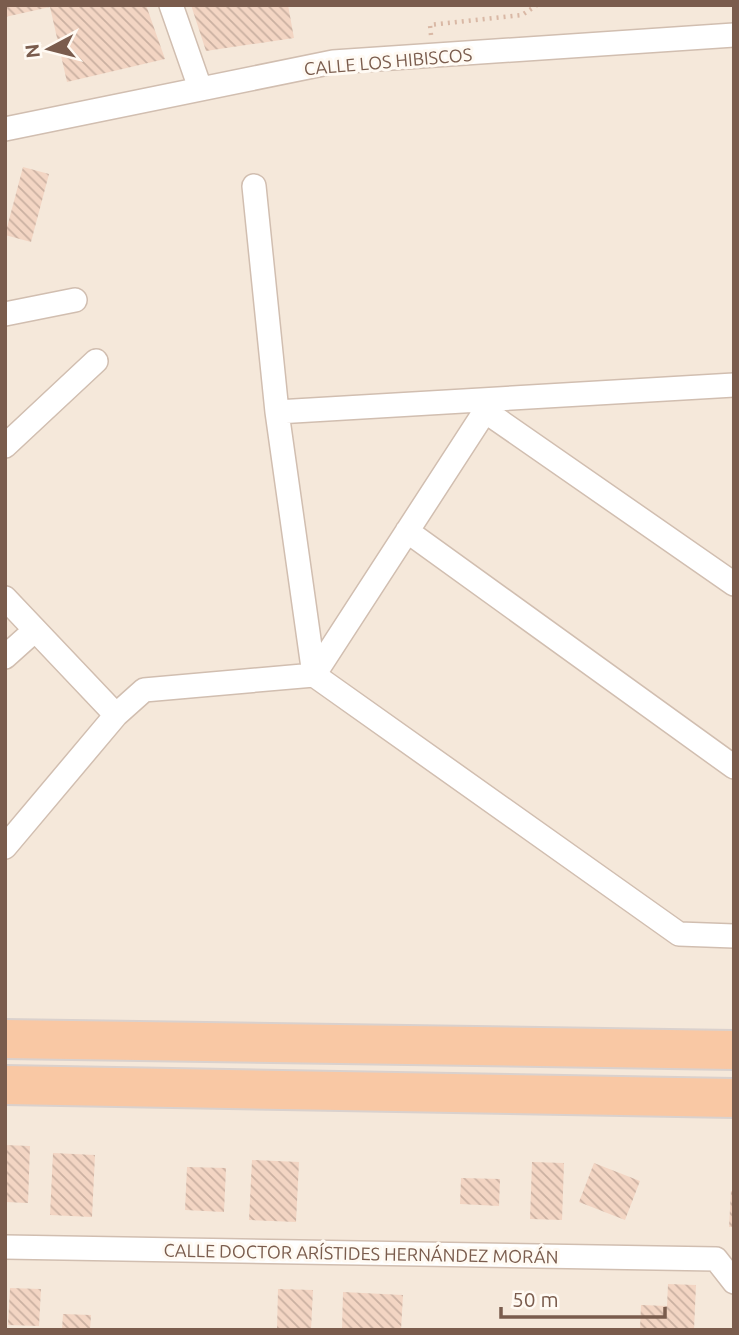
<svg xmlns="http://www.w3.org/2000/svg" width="739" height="1335" viewBox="0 0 739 1335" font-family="Ubuntu,sans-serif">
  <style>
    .residential { fill: #f5e8da }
    .building { fill: url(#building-back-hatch) }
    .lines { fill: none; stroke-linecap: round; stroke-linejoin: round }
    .minor-casing { stroke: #d1beb0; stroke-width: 26 }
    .trunk-casing { stroke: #dad1cd; stroke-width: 42 }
    .path { stroke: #d9b8a5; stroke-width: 4.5; stroke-dasharray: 2 5; stroke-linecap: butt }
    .minor { stroke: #fff; stroke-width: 23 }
    .trunk { stroke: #f9c8a4; stroke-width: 38 }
    .labels { text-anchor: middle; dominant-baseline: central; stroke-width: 6; stroke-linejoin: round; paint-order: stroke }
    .street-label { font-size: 18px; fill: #7a5c4d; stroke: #fffaf3 }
  </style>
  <defs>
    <pattern id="building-back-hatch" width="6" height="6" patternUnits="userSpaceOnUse" patternTransform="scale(1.75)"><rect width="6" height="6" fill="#f3d5c3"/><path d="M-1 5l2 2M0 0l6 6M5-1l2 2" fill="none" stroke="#cab0a1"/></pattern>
  </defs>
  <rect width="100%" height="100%" fill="#fdf6ec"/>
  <!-- residential -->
  <path class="residential" d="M5 5H734V1330H5Z"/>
  <!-- building -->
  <path class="building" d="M5 5H146L165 59 67 82 50 7 5 17Z
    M191 5H288L294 38 206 51Z
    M23 167 49 174 31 242 5 235Z
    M5 1145 30 1146 28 1203 5 1202Z
    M53 1153 95 1155 92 1217 50 1215Z
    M252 1160 299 1162 296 1222 249 1220Z
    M532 1162 564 1163 562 1220 530 1219Z
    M594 1163 640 1181 625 1220 579 1202Z
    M187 1167 226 1168 224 1212 185 1210Z
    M461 1178 500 1179 499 1206 460 1204Z
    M731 1191H734V1227H729Z
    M668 1284 696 1285 694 1330H640L641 1305 667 1306Z
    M10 1288 41 1289 39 1326 8 1325Z
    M278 1289 313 1290 311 1330H277Z
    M343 1292 403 1295 401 1330H342Z
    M63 1314 91 1315 90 1330H62Z"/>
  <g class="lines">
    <!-- minor casing -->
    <g class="minor-casing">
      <path id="minor" d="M171 5 200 88
        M5 129 333 62 734 35
        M254 186 277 412 314 675
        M5 314 75 300
        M485 411 734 584
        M277 412 734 385
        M5 446 96 361
        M407 531 734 767
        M5 598 116 715
        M5 657 34 631
        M314 675 491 402
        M5 847 116 715 144 690 314 675 679 934 734 936
        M5 1247 716 1259 734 1282"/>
    </g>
    <!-- trunk casing -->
    <g class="trunk-casing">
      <path id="trunk" d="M5 1039 734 1050
        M5 1085 734 1098"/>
    </g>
    <!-- path -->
    <path class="path" d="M431 35 430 25 522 15 537 5"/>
    <!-- minor -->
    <use href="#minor" class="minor"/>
    <!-- trunk -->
    <use href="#trunk" class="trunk"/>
  </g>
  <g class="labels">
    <!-- street labels -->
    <g class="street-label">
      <text transform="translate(388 61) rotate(-5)">CALLE LOS HIBISCOS</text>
      <text transform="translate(361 1253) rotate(1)">CALLE DOCTOR ARÍSTIDES HERNÁNDEZ MORÁN</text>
    </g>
  </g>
  <!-- border -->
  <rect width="739" height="1335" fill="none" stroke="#7a5c4d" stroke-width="14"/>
  <!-- north arrow -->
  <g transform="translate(49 49) rotate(263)" stroke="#fffaf3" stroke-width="5" paint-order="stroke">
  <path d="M0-5L12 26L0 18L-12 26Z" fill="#7a5c4d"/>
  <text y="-10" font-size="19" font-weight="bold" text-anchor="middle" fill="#7a5c4d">N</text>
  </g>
  <!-- scale -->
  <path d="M501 1307v10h164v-10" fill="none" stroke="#7a5c4d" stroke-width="3.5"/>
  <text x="512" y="1307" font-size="21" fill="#7a5c4d" stroke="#fffaf3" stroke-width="5" paint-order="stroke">50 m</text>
</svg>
